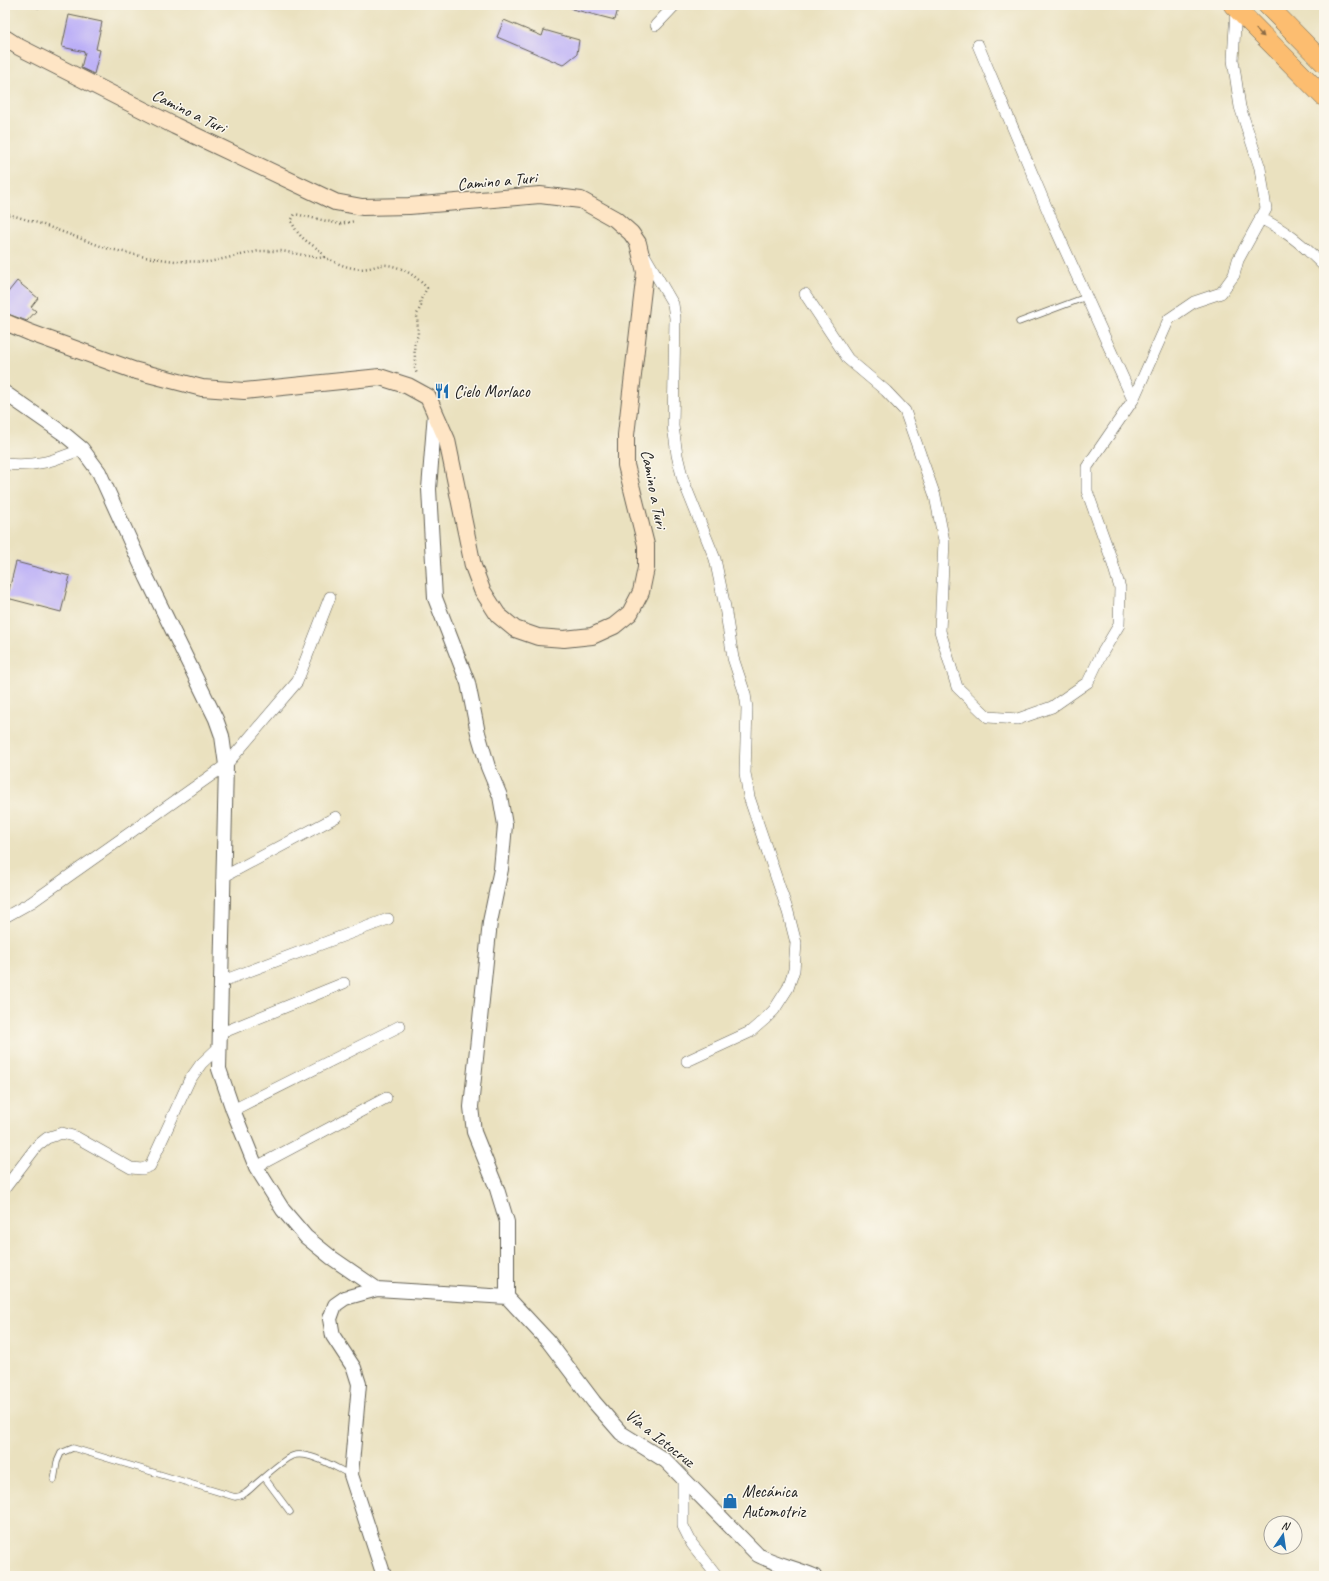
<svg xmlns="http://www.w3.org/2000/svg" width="1329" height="1581" viewBox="0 0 1329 1581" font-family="Caveat,sans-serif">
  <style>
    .building { fill: #bbaff7 }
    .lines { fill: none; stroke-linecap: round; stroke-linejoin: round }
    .service-casing { stroke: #646155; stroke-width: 7 }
    .minor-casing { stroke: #646155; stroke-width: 12 }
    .tertiary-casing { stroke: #646155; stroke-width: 16 }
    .secondary-casing { stroke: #646155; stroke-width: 18 }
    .trunk-casing { stroke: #646155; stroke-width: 20 }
    .path { stroke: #646155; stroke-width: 2.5; stroke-dasharray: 1 3; stroke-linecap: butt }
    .service { stroke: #fff; stroke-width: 5.5 }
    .minor { stroke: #fff; stroke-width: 11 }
    .tertiary { stroke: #fff; stroke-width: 14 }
    .secondary { stroke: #fee5c5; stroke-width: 16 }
    .trunk { stroke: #fcbd6f; stroke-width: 19 }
    .oneway { fill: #8c6c46 }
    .labels { text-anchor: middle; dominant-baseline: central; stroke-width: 3; stroke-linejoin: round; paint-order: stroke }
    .street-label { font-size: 17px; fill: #1c1c1c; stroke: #fbf7ec }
    .poi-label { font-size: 17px; fill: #1c1c1c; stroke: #fbf7ec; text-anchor: start }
  </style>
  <rect width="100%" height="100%" fill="#fbf7ec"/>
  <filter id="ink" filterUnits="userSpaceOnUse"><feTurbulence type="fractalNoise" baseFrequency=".025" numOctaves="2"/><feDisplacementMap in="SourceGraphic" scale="8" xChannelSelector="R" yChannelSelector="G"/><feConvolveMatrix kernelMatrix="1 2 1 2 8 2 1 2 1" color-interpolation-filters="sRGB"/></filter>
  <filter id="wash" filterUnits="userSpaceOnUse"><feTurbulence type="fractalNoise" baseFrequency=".012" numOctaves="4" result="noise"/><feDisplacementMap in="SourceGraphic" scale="16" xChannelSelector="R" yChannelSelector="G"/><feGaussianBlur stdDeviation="0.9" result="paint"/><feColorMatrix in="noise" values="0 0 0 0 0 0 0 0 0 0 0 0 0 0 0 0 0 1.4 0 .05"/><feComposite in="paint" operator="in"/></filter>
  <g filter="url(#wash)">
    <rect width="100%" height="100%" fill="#eae1bf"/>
    <g id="blocks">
      <!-- building -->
      <path class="building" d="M572 5H619L615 20 572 9Z
        M69 15 102 22 96 49 100 50 94 74 81 68 85 52 62 47Z
        M504 20 542 36 544 30 579 40 577 54 563 65 497 37Z
        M17 281 38 298 31 307 36 311 27 321 5 313V296Z
        M16 562 70 576 61 612 7 598Z"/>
    </g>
  </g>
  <g filter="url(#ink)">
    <use href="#blocks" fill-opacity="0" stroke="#646155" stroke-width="1"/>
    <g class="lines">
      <!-- service casing -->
      <g class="service-casing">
        <path id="service" d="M39 5H40
          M1019 322 1086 297
          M264 1477 290 1512
          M54 1480 57 1462 61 1453 73 1448 235 1497C245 1496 250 1489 258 1482 265 1476 284 1459 292 1456 308 1450 336 1468 351 1475"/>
      </g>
      <!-- minor casing -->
      <g class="minor-casing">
        <path id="minor" d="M656 25 675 5
          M978 45 1053 223 1133 400
          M1260 218C1288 232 1302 244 1324 266
          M645 256 673 304 675 318 673 426 677 455 683 480 715 559 725 607 733 658 745 694 747 708 745 773 749 797 788 912 796 943 794 970 788 988 774 1010 765 1019 750 1032 687 1061
          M805 294 848 359 886 391 905 411 935 496 944 541 940 631 957 687 988 717 1018 719 1052 707 1088 682 1101 655 1119 625 1120 588 1111 558 1087 491V467L1133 400 1169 319 1194 302 1221 293 1234 275 1238 260 1266 209 1260 168 1240 107 1233 60 1236 9
          M5 464C37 467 53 461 82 449
          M223 877 336 817
          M5 917 32 902 226 765 297 682 330 597
          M220 982 388 919
          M219 1034 344 983
          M233 1110 400 1026
          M256 1167 386 1098
          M5 1188 37 1146 47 1138 62 1133 76 1137 131 1168 142 1169 150 1166 189 1081 201 1064 219 1047
          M683 1478V1526L692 1544 717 1576"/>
      </g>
      <!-- tertiary casing -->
      <g class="tertiary-casing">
        <path id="tertiary" d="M5 393 64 434 82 449 99 472 147 578 216 719 222 736 226 765 219 1069 233 1110 256 1167 283 1210 306 1237 332 1258 377 1289 507 1297
          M435 412 429 489 435 598 468 683 478 733 488 767 500 796 505 825 501 869 490 922 471 1107 474 1132 497 1189 507 1222V1297
          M377 1289 345 1298 335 1305 330 1319 333 1336 354 1368 359 1384 351 1475 384 1576
          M507 1297 548 1341 594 1402 621 1433 666 1461 758 1555C775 1564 795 1568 814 1576"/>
      </g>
      <!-- secondary casing -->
      <g class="secondary-casing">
        <path id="secondary" d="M5 38 19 47 175 126 335 202 362 207 409 206 540 195 581 200 615 219 631 233 638 243 645 272 626 435V465L646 545V568L641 592 630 613 614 626 592 636 564 639 538 637 515 629 498 615 482 590 473 566 447 440 428 397 408 386 380 377 244 391 202 388 133 370 31 333 5 322"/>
      </g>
      <!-- trunk casing -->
      <g class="trunk-casing">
        <path id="trunk" d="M1233 5 1324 97
          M1267 5 1324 63"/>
      </g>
      <!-- path -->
      <path class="path" d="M5 213 41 224 106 248 145 257 175 261 209 262 259 251H282L319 258 324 257C320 247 307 244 300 235 296 231 294 226 291 221L295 214 340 224 355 221
        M324 257C338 264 353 271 369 268 375 267 381 264 387 265 403 267 416 276 427 288L420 301 421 306 417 314 418 335 414 345 415 358V369L417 374"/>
      <!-- service -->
      <use href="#service" class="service"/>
      <!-- minor -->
      <use href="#minor" class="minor"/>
      <!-- tertiary -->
      <use href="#tertiary" class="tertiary"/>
      <!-- secondary -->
      <use href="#secondary" class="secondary"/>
      <!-- trunk -->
      <use href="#trunk" class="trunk"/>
    </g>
    <!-- one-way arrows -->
    <defs><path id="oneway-solid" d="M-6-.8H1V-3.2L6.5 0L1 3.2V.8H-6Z"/></defs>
    <use class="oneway" href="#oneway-solid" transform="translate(1260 33) rotate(45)"/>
  </g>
  <!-- icons -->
  <defs>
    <g id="restaurant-bare" transform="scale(1.2)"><path d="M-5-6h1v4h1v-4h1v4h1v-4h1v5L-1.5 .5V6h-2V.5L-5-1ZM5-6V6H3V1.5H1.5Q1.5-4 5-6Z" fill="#1f6fb2" stroke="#fbf7ec" stroke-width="2.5" paint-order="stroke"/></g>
    <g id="shop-bare" transform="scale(1.2)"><path d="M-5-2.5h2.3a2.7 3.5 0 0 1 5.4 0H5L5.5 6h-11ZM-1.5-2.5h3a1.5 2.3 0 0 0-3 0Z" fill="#1f6fb2" stroke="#fbf7ec" stroke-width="2.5" paint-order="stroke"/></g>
  </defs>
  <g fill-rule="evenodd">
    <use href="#restaurant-bare" x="442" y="391"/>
    <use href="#shop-bare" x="730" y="1501"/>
  </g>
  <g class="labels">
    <!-- street labels -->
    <g class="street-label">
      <text transform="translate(189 111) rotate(26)">Camino a Turi</text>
      <text transform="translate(497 181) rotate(-5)">Camino a Turi</text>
      <text transform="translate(654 489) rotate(79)">Camino a Turi</text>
      <text transform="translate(660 1438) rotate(38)">Vía a Ictocruz</text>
    </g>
    <!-- poi labels -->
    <g class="poi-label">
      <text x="454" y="391">Cielo Morlaco</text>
      <text x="742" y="1491">Mecánica<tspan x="742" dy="20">Automotriz</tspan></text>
    </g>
  </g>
  <!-- margin -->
  <rect width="1329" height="1581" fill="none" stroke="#fbf7ec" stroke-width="20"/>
  <!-- north arrow -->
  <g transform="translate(1283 1535) rotate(13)"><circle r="19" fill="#fbf7ec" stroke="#a29f99"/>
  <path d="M0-3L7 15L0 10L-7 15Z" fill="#1f6fb2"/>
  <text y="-6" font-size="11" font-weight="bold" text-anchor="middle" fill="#1c1c1c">N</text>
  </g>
</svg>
